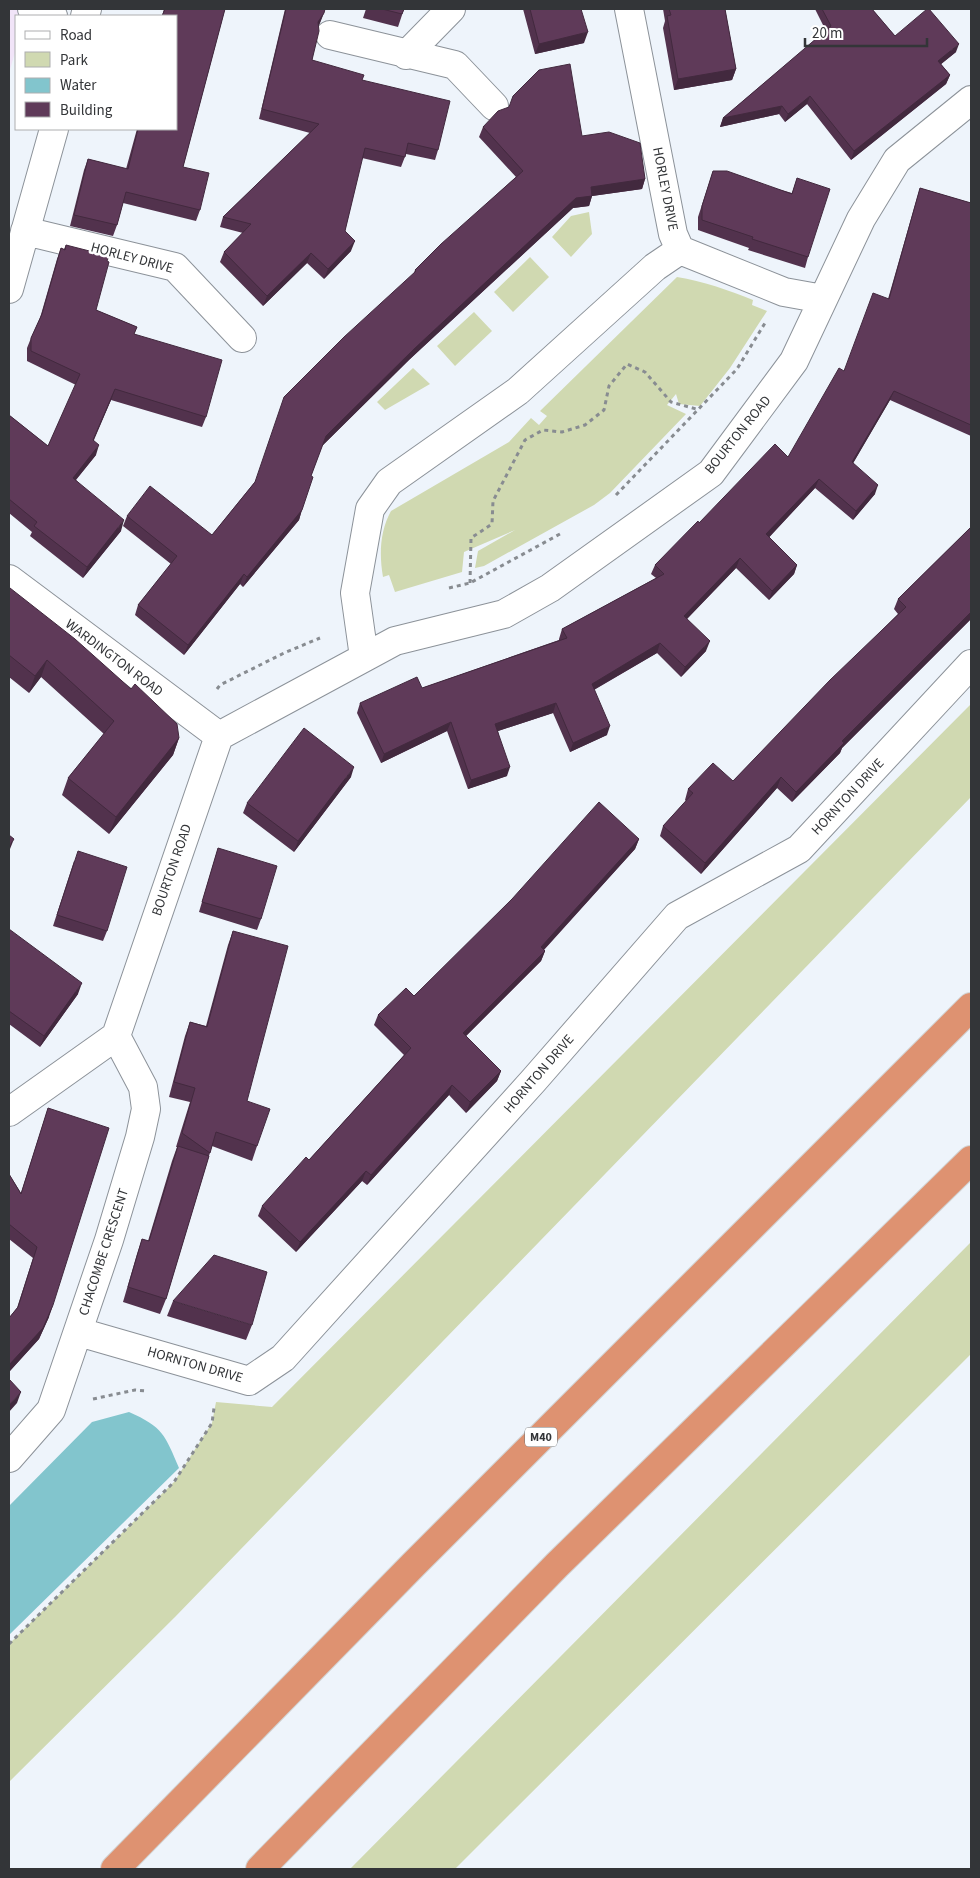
<svg xmlns="http://www.w3.org/2000/svg" width="980" height="1878" viewBox="0 0 980 1878" font-family="'Source Sans 3',sans-serif">
  <style>
    .education { fill: #f1e4f8 }
    .green { fill: #d0d9b1 }
    .water { fill: #82c5cd }
    .lines { fill: none; stroke-linecap: round; stroke-linejoin: round }
    .minor-casing { stroke: #8c9299; stroke-width: 30 }
    .highway-casing { stroke: #d2d3d3; stroke-width: 30 }
    .path { stroke: #888c91; stroke-width: 3; stroke-dasharray: 4 4; stroke-linecap: butt }
    .minor { stroke: #fff; stroke-width: 28 }
    .highway { stroke: #de9271; stroke-width: 28 }
    .wall { fill: #52324d }
    .shaded-wall { fill: #42293e }
    .building { fill: #5f3a59; stroke: #42293e }
    .labels { text-anchor: middle; dominant-baseline: central; stroke-width: 5; stroke-linejoin: round; paint-order: stroke }
    .shield { fill: #fff; stroke: #707274; stroke-width: 1 }
    .shield-label { font-size: 12px; font-weight: bold; fill: #333538 }
    .street-label { font-size: 14px; fill: #333538; stroke: #fff }
  </style>
  <rect width="100%" height="100%" fill="#eef4fb"/>
  <!-- education -->
  <path class="education" d="M9 9H29L27 16H16V49L9 73Z"/>
  <!-- green -->
  <path class="green" d="M589 212 592 234 571 257 552 237 571 216Z
    M530 257 549 277 513 312 494 292Z
    M677 277C703 281 728 290 753 300L752 305 767 311 730 368 700 406 679 404 676 394 667 405 686 414 610 493 594 505 484 566 475 568 478 551 515 530 464 552 462 572 395 592 389 575 383 577C379 554 380 531 391 511L509 442 531 418 539 425 547 416 540 411Z
    M474 312 492 331 455 366 437 346Z
    M413 368 430 384 385 410 377 402Z
    M971 704V797L175 1617 9 1782V1644L174 1482 212 1423 216 1402 272 1407Z
    M971 1242V1354L455 1869H350Z"/>
  <!-- water -->
  <path class="water" d="M129 1412C163 1427 165 1435 179 1468L9 1635V1506L92 1422Z"/>
  <g class="lines">
    <!-- minor casing -->
    <g class="minor-casing">
      <path id="minor" d="M32 9 53 16
        M629 9 673 234 680 250 784 292 823 299
        M85 16 87 9
        M330 35 455 65 494 106
        M406 55 451 9
        M25 231 175 267 242 338
        M9 289 54 129
        M9 579 219 736
        M364 657 355 593 370 509 389 482 518 391 655 267 680 250
        M9 1112 116 1036 219 736 395 641 504 614 550 588 711 473 794 361 861 219 897 160 971 100
        M79 1332 249 1381 283 1358 534 1080 677 916 799 849 971 664
        M9 1458 51 1410 109 1240 140 1137 146 1109 143 1087 116 1036"/>
    </g>
    <!-- highway casing -->
    <g class="highway-casing">
      <path id="highway" d="M115 1869 413 1565 971 1007
        M260 1869 557 1565 971 1160"/>
    </g>
    <!-- path -->
    <path class="path" d="M616 495 737 369 765 323
      M470 583 471 538 492 524 493 501 525 440 543 430 562 432 585 425 604 410 609 386 627 364 645 372 671 402 696 409
      M449 588 470 583 560 534
      M217 689 220 685 284 653 320 638
      M93 1399 135 1390 148 1391
      M9 1644 174 1482 212 1423 214 1408"/>
    <!-- minor -->
    <use href="#minor" class="minor"/>
    <!-- highway -->
    <use href="#highway" class="highway"/>
  </g>
  <!-- wall -->
  <path class="wall" d="M164 9H225L183 167 200 210 196 221 123 203 117 225 113 236 70 226 84 170 88 159 126 169 137 129H176V16H162Z
    M285 9H325L319 25 312 60 362 80 438 150 435 160 406 154 401 167 362 158 345 231 351 251 324 279 307 263 263 306 220 262 224 252 243 233 220 227 223 217 310 133 259 119Z
    M366 9H404L398 27 363 18Z
    M523 9H581L584 43 535 54Z
    M663 9H725L736 69 732 80 674 90 663 28 665 21Z
    M815 9H872L895 36 956 52 941 64 950 75 946 84 851 160 807 104 785 122 779 114 720 127 723 118 826 31Z
    M483 127 582 136 645 179 642 189 592 196 589 206 573 208 410 359 322 446 311 476 299 520 243 587 240 584 184 655 135 615 138 605 171 564 123 526 127 516 212 535 254 483 413 275 415 270 516 177 479 137Z
    M713 171 792 193 797 178 808 257 805 268 748 250 749 248 698 230V217Z
    M920 188 971 203V436L890 400 853 463 875 494 853 520 815 488 769 537 797 565 794 574 769 600 736 568 687 619 706 651 681 677 657 653 594 690 607 735 570 752 553 713 498 731 507 776 468 789 447 731 381 763 357 713 360 703 422 688 559 640V639L562 629 656 578 651 574 655 565 699 523 788 457 844 371 888 299 917 198Z
    M66 245 96 310 137 327 134 334 206 417 202 427 111 400 94 440 96 455 76 480 121 531 83 578 30 536 32 532 9 513V415L48 446 76 385 27 361V348L31 338 40 318 57 259 61 248 64 249Z
    M971 527V619L842 748 840 753 792 802 777 788 701 874 660 836 663 826 686 801 685 800 688 789 733 781 898 614 894 609 898 599Z
    M9 590 179 738 173 755 109 834 62 795 68 778 104 734 41 677 29 693 9 677Z
    M351 777 294 852 243 813 247 803Z
    M639 839 635 849 544 950 545 951 541 961 466 1036 501 1071 497 1081 466 1113 449 1095 367 1185 362 1181 296 1252 258 1216 262 1206 309 1160 404 1055 374 1025 378 1015 414 996Z
    M218 848 261 919 257 930 199 912Z
    M74 861 107 931 103 941 53 926Z
    M9 929 78 994 40 1047 9 1024Z
    M233 931 247 1101 257 1146 252 1161 212 1146 166 1299 160 1314 123 1302 137 1254 142 1239 148 1241 172 1161 177 1147H176L190 1102 169 1097 185 1036 190 1022 206 1026 228 945Z
    M48 1108 49 1317 39 1339 9 1372V1318L17 1308 33 1258 9 1239V1174L21 1193Z
    M173 1301 252 1325 246 1340 167 1316Z"/>
  <!-- shaded-wall -->
  <path class="shaded-wall" d="M324 13 320 23 315 32 318 22Z
    M588 32 584 43 535 54 539 44Z
    M959 44 956 52 935 69 938 61Z
    M736 69 732 80 674 90 678 79Z
    M950 75 946 84 851 160 854 151Z
    M810 96 807 104 785 122 788 114Z
    M782 106 779 114 720 127 723 118Z
    M645 179 642 189 592 196 589 206 573 208 410 359 322 446 326 436 414 349 576 198 591 187Z
    M355 241 351 251 324 279 328 269Z
    M311 253 307 263 263 306 267 296Z
    M115 389 111 400 89 450 93 440Z
    M894 391 890 400 848 472 852 462Z
    M99 445 96 455 69 488 73 478Z
    M819 479 815 488 763 544 766 534Z
    M878 485 875 494 853 520 856 511Z
    M302 510 299 520 243 587 247 577Z
    M124 520 121 531 83 578 87 567Z
    M740 558 736 568 681 625 684 616Z
    M797 565 794 574 769 600 772 591Z
    M244 574 240 584 184 655 188 645Z
    M971 612V619L842 748 840 753 792 802 796 792 842 741Z
    M710 641 706 651 681 677 685 667Z
    M660 643 657 653 588 693 592 684Z
    M47 660 41 677 29 693 35 676Z
    M556 703 553 713 492 733 495 724Z
    M451 722 447 731 381 763 384 754Z
    M610 726 607 735 570 752 573 743Z
    M179 738 173 755 109 834 116 817Z
    M354 767 351 777 294 852 298 841Z
    M510 767 507 776 468 789 471 780Z
    M781 777 777 788 701 874 705 863Z
    M14 839 10 849 9 851V846Z
    M639 839 635 849 537 957 541 947Z
    M545 951 541 961 459 1043 463 1033Z
    M82 983 78 994 40 1047 44 1036Z
    M501 1071 497 1081 466 1113 470 1102Z
    M452 1085 449 1095 367 1185 371 1175Z
    M366 1171 362 1181 296 1252 300 1242Z
    M53 1305 49 1317 39 1339 9 1372V1365Z
    M21 1392 17 1403 9 1412V1405Z"/>
  <!-- building -->
  <path class="building" d="M165 9H225L183 167 209 173 200 210 126 192 117 225 74 215 88 159 128 169 138 129H176V16H162Z
    M286 9H325L324 13 318 22 319 31 312 60 364 75 362 80 450 101 438 150 408 143 405 157 365 148 345 231 355 241 328 269 311 253 267 296 224 252 251 224 223 217 319 124 262 109Z
    M382 9H404L402 14Z
    M530 9H581L588 32 539 44Z
    M669 9H725L736 69 678 79 667 16 671 15Z
    M822 9H872L895 36 927 9H929L959 44 938 61 950 75 854 151 810 96 788 114 782 106 723 118 831 26Z
    M570 64 582 136 609 132 640 143 645 179 591 187 592 196 576 198 414 349 326 436 311 476 313 477 302 510 247 577 244 574 188 645 138 605 177 556 127 516 150 486 212 535 255 482 284 397 344 337 416 271 415 270 441 244 523 171 483 127 498 111 509 107 513 96 539 70Z
    M713 171H727L792 194 797 178 830 189 808 257 752 239 753 237 702 220V206Z
    M920 188 971 203V425L894 391 852 462 878 485 856 511 819 479 766 534 797 565 772 591 740 558 684 616 710 641 685 667 660 643 592 684 610 726 573 743 556 703 495 724 510 767 471 780 451 722 384 754 360 703 417 677 422 688 567 638 562 629 664 574 655 565 698 521 699 523 775 444 788 457 839 368 844 371 873 293 889 299Z
    M66 245 109 256 107 261 109 262 96 310 137 327 134 334 222 360 206 417 115 389 93 440 99 445 73 478 124 520 87 567 34 526 37 522 9 499V415L48 446 80 374 31 351V338L42 314 61 248 65 250Z
    M971 527V612L842 741 844 743 796 792 781 777 705 863 663 826 693 793 688 789 713 763 733 781 830 680 906 607 898 599Z
    M10 588 75 639 131 689 135 684 177 724 179 738 116 817 68 778 114 721 47 660 35 676 9 655V590Z
    M304 728 354 767 298 841 247 803Z
    M599 802 639 839 541 947 545 951 463 1033 501 1071 470 1102 452 1085 371 1175 366 1171 300 1242 262 1206 306 1157 309 1160 411 1048 378 1015 406 988 414 996 512 899Z
    M9 835 14 839 9 846Z
    M218 848 277 866 261 919 202 902Z
    M78 851 127 867 107 931 57 915Z
    M9 929 82 983 44 1036 9 1011Z
    M233 931 288 946 247 1101 270 1109 257 1146 216 1132 210 1153 182 1133 195 1088 174 1082 190 1022 207 1027Z
    M48 1108 109 1128 53 1305 43 1328 9 1365V1318L18 1307 37 1247 9 1224V1174L21 1194Z
    M178 1146 209 1156 166 1299 128 1287 142 1239 149 1241Z
    M214 1255 267 1272 252 1325 173 1301Z
    M9 1379 21 1392 9 1405Z"/>
  <g class="labels">
    <!-- shield labels -->
    <rect class="shield" x="525" y="1427.5" width="32" height="19" rx="4"/>
    <g class="shield-label">
      <text x="541" y="1437">M40</text>
    </g>
    <!-- street labels -->
    <g class="street-label">
      <text transform="translate(665 189) rotate(79)">HORLEY DRIVE</text>
      <text transform="translate(132 258) rotate(15)">HORLEY DRIVE</text>
      <text transform="translate(738 435) rotate(-51)">BOURTON ROAD</text>
      <text transform="translate(114 658) rotate(37)">WARDINGTON ROAD</text>
      <text transform="translate(848 797) rotate(-47)">HORNTON DRIVE</text>
      <text transform="translate(172 870) rotate(-71)">BOURTON ROAD</text>
      <text transform="translate(539 1074) rotate(-49)">HORNTON DRIVE</text>
      <text transform="translate(104 1252) rotate(-72)">CHACOMBE CRESCENT</text>
      <text transform="translate(195 1365) rotate(16)">HORNTON DRIVE</text>
    </g>
  </g>
  <!-- border -->
  <rect width="980" height="1878" fill="none" stroke="#333538" stroke-width="20"/>
  <!-- legend -->
  <rect x="15" y="15" width="162" height="115" fill="#ffffff" stroke="#adaeaf"/>
  <rect x="25" y="31" width="25" height="8" fill="#ffffff" stroke="#adaeaf"/>
  <text x="60" y="40" font-size="15" fill="#333538">Road</text>
  <rect x="25" y="52" width="25" height="15" fill="#d0d9b1" stroke="#adaeaf"/>
  <text x="60" y="65" font-size="15" fill="#333538">Park</text>
  <rect x="25" y="78" width="25" height="15" fill="#82c5cd" stroke="#adaeaf"/>
  <text x="60" y="90" font-size="15" fill="#333538">Water</text>
  <rect x="25" y="102" width="25" height="15" fill="#5f3a59" stroke="#adaeaf"/>
  <text x="60" y="115" font-size="15" fill="#333538">Building</text>
  <!-- scale -->
  <path d="M805 38v8h122v-8" fill="none" stroke="#333538" stroke-width="2.5"/>
  <text x="812" y="38" font-size="15" fill="#333538" stroke="#ffffff" stroke-width="4" paint-order="stroke">20 m</text>
</svg>
